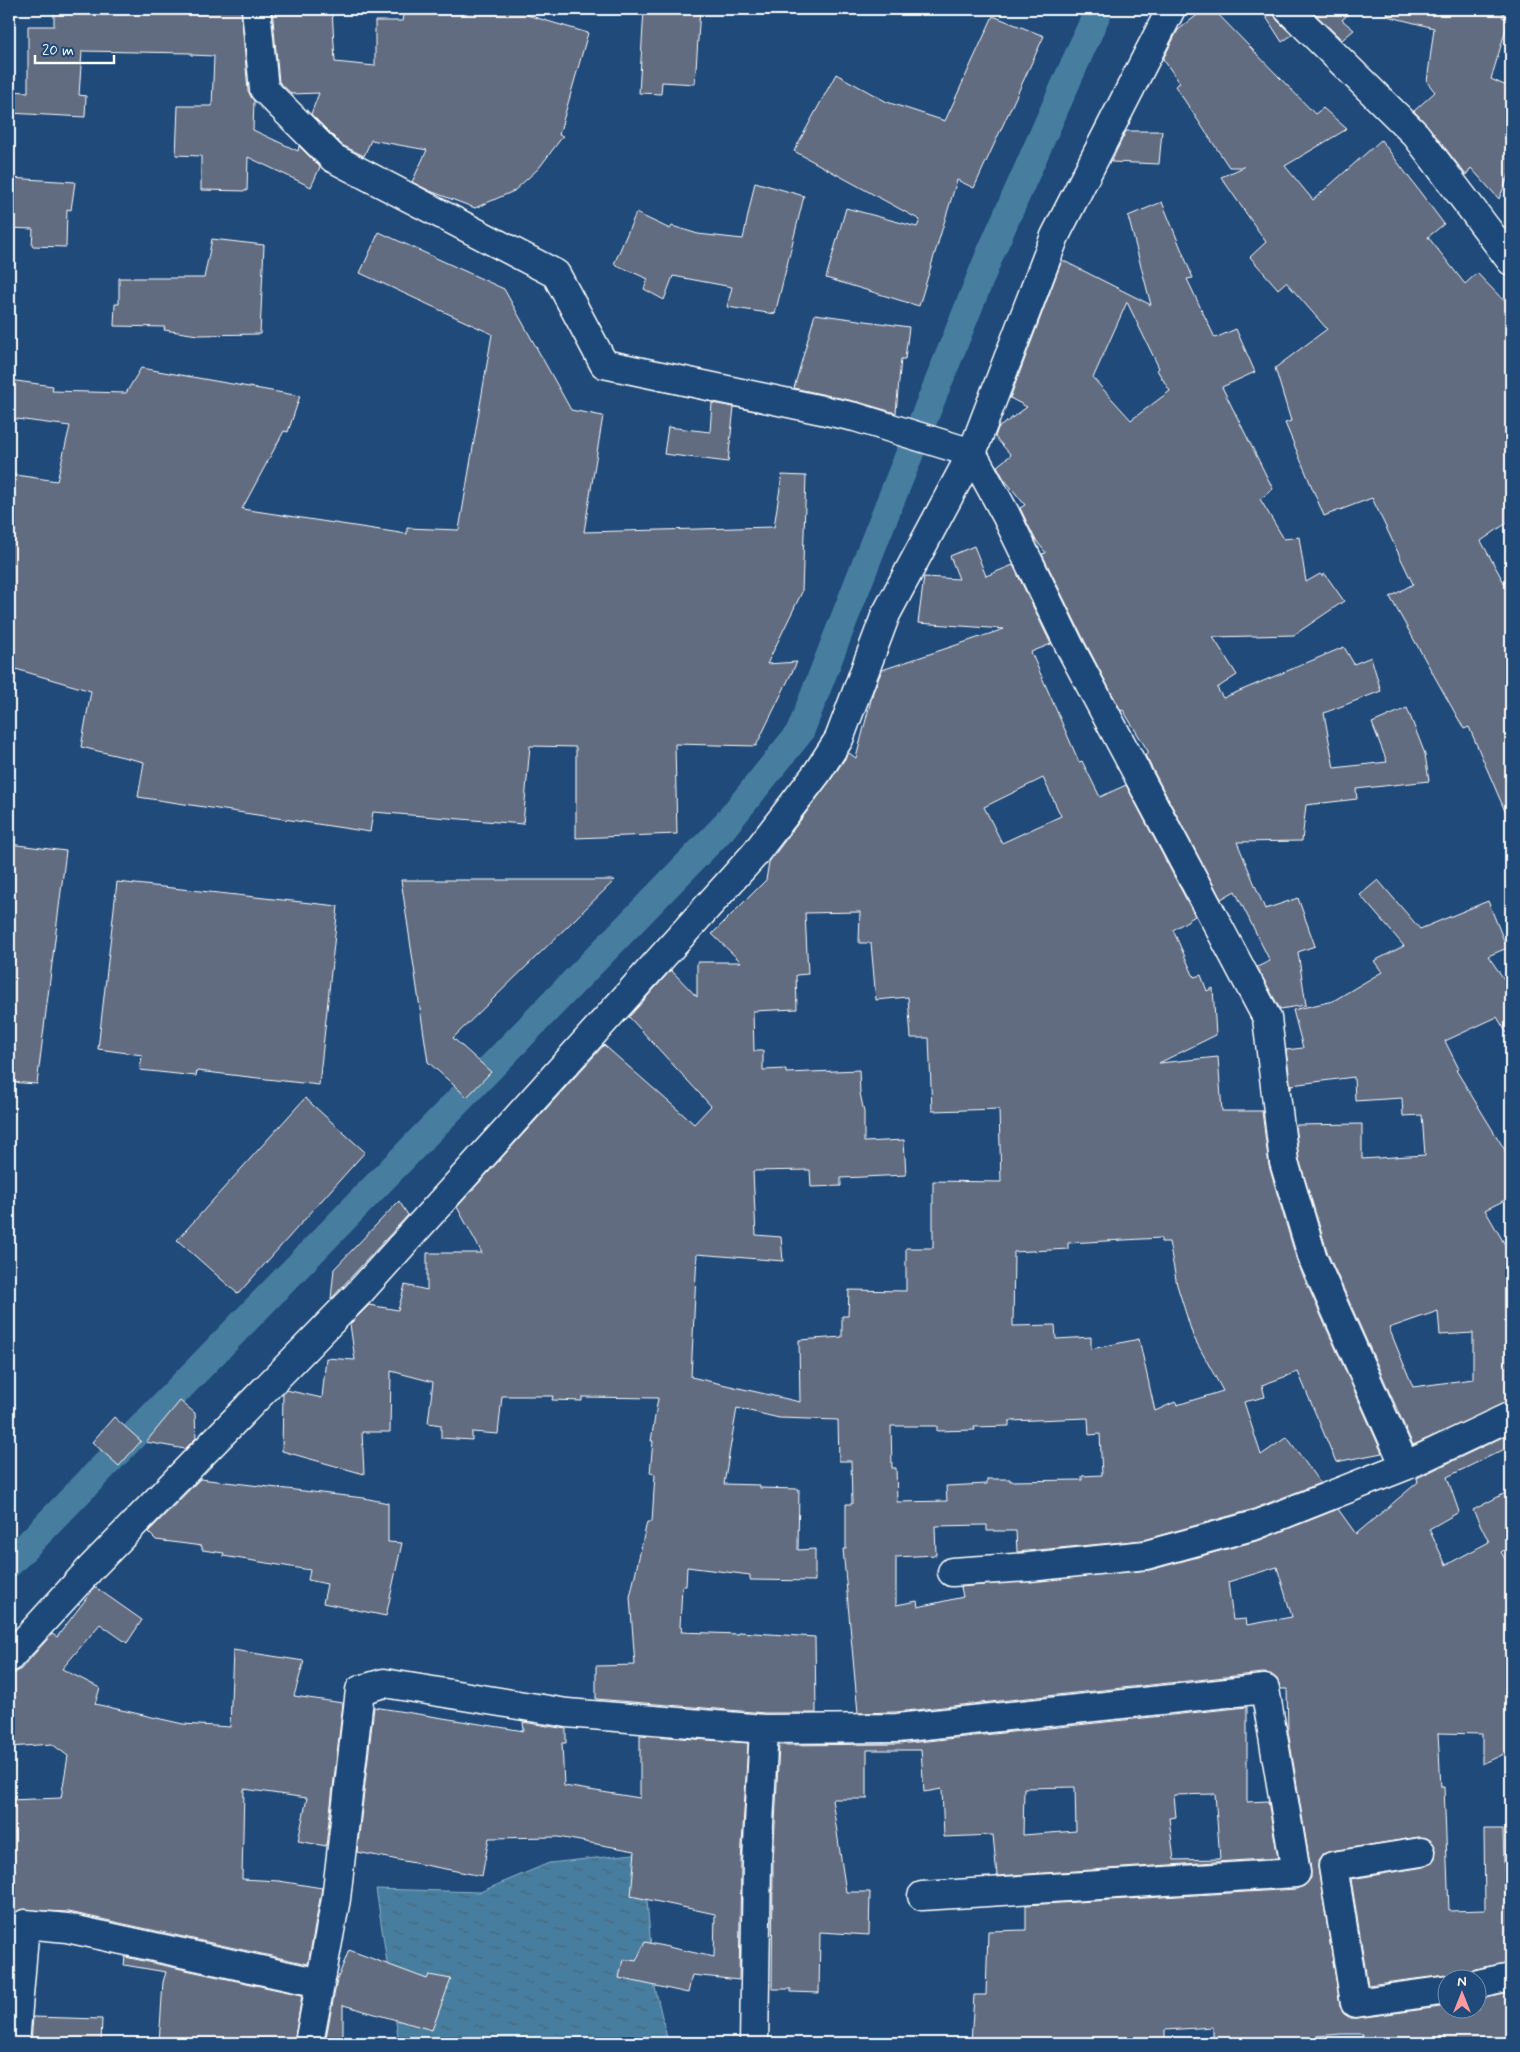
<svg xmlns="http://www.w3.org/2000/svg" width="1520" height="2052" viewBox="0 0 1520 2052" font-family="Mynerve,sans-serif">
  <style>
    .water { fill: url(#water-ripples); stroke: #90b2c6 }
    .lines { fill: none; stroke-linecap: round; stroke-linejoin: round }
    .canal { stroke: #467ea0; stroke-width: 28 }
    .building { fill: #626c81; stroke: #fff; fill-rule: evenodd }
    .minor-casing { stroke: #fff; stroke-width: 31 }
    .minor { stroke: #1f4a7a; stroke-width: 28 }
  </style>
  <defs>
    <pattern id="water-ripples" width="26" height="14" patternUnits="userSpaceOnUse" patternTransform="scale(1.25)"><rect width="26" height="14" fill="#467ea0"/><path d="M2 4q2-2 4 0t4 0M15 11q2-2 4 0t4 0" fill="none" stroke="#496576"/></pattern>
  </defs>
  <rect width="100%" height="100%" fill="#1f4a7a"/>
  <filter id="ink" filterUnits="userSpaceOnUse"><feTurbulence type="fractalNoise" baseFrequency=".02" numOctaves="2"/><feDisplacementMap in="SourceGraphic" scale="10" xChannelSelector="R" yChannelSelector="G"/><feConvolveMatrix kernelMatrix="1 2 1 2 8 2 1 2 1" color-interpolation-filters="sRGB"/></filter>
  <g filter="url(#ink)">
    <!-- water -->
    <path class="water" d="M643 1853 654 1983 668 2042 399 2043 376 1889 480 1892 549 1863Z"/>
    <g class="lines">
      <!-- canal -->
      <path class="canal" d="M9 1564 722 829 800 732 878 532 990 254 1099 9"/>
    </g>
    <!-- building -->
    <path class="building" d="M54 9H241L248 91 254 101 253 130 298 151 299 146 320 167 311 187 248 157 247 191 201 190V156L176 155 178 106H212L214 56 191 55V53L82 51 79 95 86 96 85 117 9 113V91L28 92V26H54Z
      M272 9H332L335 62 375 66V21H402L404 9H529L527 15 588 33 559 135 563 136 539 168 514 191 475 208 430 191 412 182 427 150 371 140 364 156 342 145 311 114 319 93 292 94 279 82Z
      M644 9H700L695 84 662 82 661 94 639 93Z
      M1205 9H1213L1315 114 1323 108 1347 129 1285 166 1313 200 1381 140 1444 224 1428 237 1465 284 1477 273 1511 308V520L1481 541 1511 595V825L1469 727 1464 729 1390 597 1413 584 1372 498 1324 516 1285 423 1291 421 1275 368 1327 329 1286 282 1278 289 1250 257 1266 242 1221 177 1244 167H1229L1175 86 1180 83 1163 59 1178 30Z
      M1261 9H1273L1277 20 1292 35 1282 42Z
      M1310 9H1354L1342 20 1354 30 1342 40Z
      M1388 9H1506L1502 17 1509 19 1491 79 1511 88V170L1499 199 1471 168 1466 175 1428 126 1414 111 1435 92 1427 82 1434 28 1387 16Z
      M993 16 1044 36 974 188 957 180 919 306 826 278 846 208 917 227 920 220 794 151 836 74 887 102 945 121Z
      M1126 131H1162L1159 164 1111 162Z
      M9 178 75 182 71 210 67 209 66 247 32 246 33 229 9 228Z
      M755 182 804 196 775 314 727 307 732 287 673 276 664 300 644 289 648 279 614 264 636 213 670 229 672 226 698 234 743 239Z
      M1162 202 1193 278 1187 279 1215 338 1236 329 1255 372 1222 387 1273 489 1260 499 1284 539 1299 537 1306 582 1320 574 1322 576 1325 574 1344 601 1294 635 1213 637 1237 675 1217 688 1223 698 1344 647 1354 664 1371 657 1381 691 1324 713 1334 768 1387 762 1372 723 1407 708 1425 754 1429 781 1356 789 1357 799 1306 805 1302 841 1237 842 1265 909 1298 898 1315 946 1298 952 1306 1005 1280 1009 1257 967 1270 961 1235 891 1221 899 1145 755 1149 753 1123 710 1121 711 1085 642 1042 554 1046 553 1035 539 1020 508 1025 505 1004 479 997 466 1011 455 995 437 998 428 1027 407 1010 398 1062 260 1151 305 1128 216ZM1127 302 1159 368 1157 370 1170 391 1131 420 1093 378Z
      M379 232 504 289 571 410 603 416 584 532 774 527 782 475 806 476 802 592 767 664 797 662 756 746 675 744 677 834 576 838V747L530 746 523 824 373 812 370 832 138 797 144 762 81 747 91 691 9 667V474L57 481 70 426 9 418V380L53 386 52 391 126 393 141 368 300 396 288 432 284 431 242 509 407 534V528L459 530 492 334 360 273Z
      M212 239 264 245 260 334 198 335 164 330 165 327 114 326 115 304H119V278H204Z
      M815 314 909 327 905 359H901L896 413 858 402 794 388Z
      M712 403 734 407 728 462 664 454 668 427 710 432Z
      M974 546 986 576 1013 565 1051 644 1031 652 1079 762 1082 761 1100 797 1126 785 1195 916 1173 930 1194 977 1201 975 1207 991 1213 988 1216 1035 1159 1063 1218 1057 1222 1111H1262L1269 1166 1298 1264 1382 1453 1336 1462 1298 1372 1262 1385 1265 1397 1244 1402 1261 1455 1287 1437 1320 1483 1251 1510 1143 1540 1017 1552 1016 1531H987V1525L935 1526 936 1555 896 1557V1605L917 1601 918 1607 963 1597 961 1587 1150 1570 1260 1540 1338 1509 1356 1534 1418 1482 1417 1478 1511 1433V1446L1447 1477 1459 1512 1429 1529 1446 1565 1489 1542 1473 1510 1511 1490V1546L1501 1552 1511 1569V1751L1482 1764V1734L1438 1733 1441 1787H1444L1449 1911 1485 1910 1484 1829H1503L1505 1895H1511V1962L1474 1969 1467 1973 1463 1980 1446 1975 1368 1985 1351 1879 1424 1867 1430 1864 1435 1858 1436 1849 1433 1843 1427 1838 1419 1837 1331 1851 1323 1854 1318 1861V1868L1340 2005 1343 2013 1350 2018H1357L1448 2006V2010H1478V1999L1511 1993V2043H1363V2034H1341L1317 2036 1318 2043H1213V2027L1165 2030V2043H971L974 1995H986L988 1931 1026 1930V1905L1297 1889 1305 1885 1311 1878V1870L1288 1731 1287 1689H1281L1277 1679 1271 1674 1263 1673 896 1712 858 1713 843 1549H846V1504H852L851 1461H839L838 1420 779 1418 737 1408 724 1484 760 1485V1488L799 1489 798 1550 815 1549V1581L750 1580V1575L687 1567 686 1586H682L680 1627 682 1628 681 1632 739 1634V1632L815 1637 816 1713H765L596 1699V1666L635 1665 630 1597 647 1522H652L655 1474 650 1473 653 1441H651L658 1398 582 1397V1401L552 1400 553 1396H502L498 1434 472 1432V1440L441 1438V1425L428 1423 433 1382 391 1371 390 1432H362L364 1474 282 1451 283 1394 286 1390 322 1398 326 1358 355 1360 350 1324 369 1305 398 1310 405 1285 427 1290V1253H482L457 1207 604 1045 694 1124 711 1106 629 1017 671 970 697 997V962H741L712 934 766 880 769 862 829 782 849 753 856 758 873 692 882 670 1004 629 918 623 924 577 959 579 950 556ZM1043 778 1061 816 1002 843 984 807ZM860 912 859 943H871L876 1000 908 997 911 1038H929L932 1111 999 1109 1001 1182 933 1181V1248H906V1291L849 1290 848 1316H842V1337L799 1340 800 1402 691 1377 697 1254 783 1261 781 1237 756 1235 753 1171 810 1170 811 1187 841 1186V1178L906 1175 904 1140 864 1142V1112L860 1093 859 1070 786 1073V1069L763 1070V1051H754L753 1011 797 1009 796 975 808 974 805 913ZM1161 1238V1242H1169L1177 1285 1193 1336 1223 1391 1177 1405 1175 1402 1155 1411 1139 1339 1091 1349V1337L1056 1339 1055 1325 1013 1326 1014 1252 1068 1249V1243ZM1088 1418 1089 1435 1100 1434 1102 1475 1082 1476V1480L1010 1481V1479H987V1484L946 1486 947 1501 897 1502 896 1468H892L891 1426H937V1431L975 1430 974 1427 1009 1426V1421ZM1277 1567 1292 1617 1247 1625 1246 1619 1233 1620 1228 1582Z
      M9 844 66 851 37 1084 9 1082Z
      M401 880H615L453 1038 491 1072 467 1097 428 1062Z
      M1378 880 1420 929 1488 901 1507 948 1488 956 1511 989V1040L1497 1017 1445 1041 1459 1069 1456 1070 1511 1160V1197L1485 1210 1511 1255V1401L1413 1445 1328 1254 1299 1159 1295 1125 1362 1124V1159L1425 1155 1422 1115 1403 1116 1402 1098 1355 1101 1354 1077 1291 1085V1089L1286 1050 1303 1048 1293 1010 1333 1001 1382 972 1374 961 1404 946 1360 895ZM1438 1311 1440 1335 1473 1333V1379L1413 1387 1389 1328Z
      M117 882 338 906 319 1085 197 1071 196 1076 140 1070 142 1055 98 1049Z
      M305 1098 365 1152 238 1294 177 1240Z
      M399 1201 408 1215 331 1299 334 1269Z
      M180 1401 195 1413 196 1438 185 1449 146 1442Z
      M114 1417 141 1441 119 1466 92 1442Z
      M200 1479 364 1498 388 1503V1542L402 1543 386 1616 323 1603 327 1584 308 1580 310 1570 223 1556 224 1553 202 1550V1546L156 1540 148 1532Z
      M95 1587 142 1620 127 1643 100 1624 62 1669 100 1688 95 1704 183 1724 230 1727 233 1650 304 1661 294 1696 343 1703 326 1846 298 1841 307 1798 244 1789 242 1879 279 1881 322 1888 308 1964 69 1912 19 1910 13 1915 9 1923V1800L61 1798 68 1756 52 1744 9 1747V1677L21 1669 52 1634 57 1637Z
      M374 1707 524 1731 523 1722 566 1729V1743H562L564 1786 640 1798V1735L748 1743 741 1862 739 1980 692 1975 688 1993 619 1978 623 1959 636 1961 645 1942 714 1957 715 1914 631 1896 635 1851 558 1837 489 1838 482 1876 357 1852Z
      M1247 1707V1802L1268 1801 1278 1858 997 1876 993 1835 944 1837 942 1789 924 1792 921 1750H867V1799H832L846 1892H870L869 1935 820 1932 819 1993 791 1992V1989H772L773 1863 779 1745 899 1744ZM1075 1787 1076 1831 1023 1835 1024 1788ZM1215 1794 1220 1859 1174 1860 1169 1818 1176 1817 1174 1795Z
      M349 1950 427 1979 429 1975 451 1979 432 2030 343 2005V2043H325L337 1980Z
      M125 1957 302 1995 294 2043 194 2040V2043H159L163 1982 166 1972 124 1965Z
      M33 2017 102 2019 101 2043H31Z"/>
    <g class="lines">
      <!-- minor casing -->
      <g class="minor-casing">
        <path id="minor" d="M256 9 264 89 333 158 556 274 604 364 855 417 972 453 1006 515 1071 649 1267 1018 1284 1162 1313 1259 1405 1466
          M1288 9 1416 135 1511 261
          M952 1572 1029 1567 1146 1555 1256 1525 1405 1466 1511 1416
          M9 1658 91 1568 358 1294 754 855 817 773 839 739 886 614 972 453 1055 236 1171 9
          M1421 1852 1333 1866 1355 2003 1448 1990
          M1478 1984 1511 1977
          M15 2043 25 1924 67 1928 320 1983
          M309 2043 336 1899 360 1690 384 1683 567 1713 764 1729
          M754 2043 757 1862 764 1729 897 1728 1265 1689 1296 1873 922 1896"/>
      </g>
      <!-- minor -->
      <use href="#minor" class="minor"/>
    </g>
  </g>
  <!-- margin -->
  <rect width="1520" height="2052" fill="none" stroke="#1f4a7a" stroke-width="30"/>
  <rect x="15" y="15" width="1490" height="2022" fill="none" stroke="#fff" stroke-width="2" filter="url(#ink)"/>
  <!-- north arrow -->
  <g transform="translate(1462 1994)"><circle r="24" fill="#1f4a7a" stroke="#7992af"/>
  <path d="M0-4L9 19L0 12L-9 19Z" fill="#ff9aa2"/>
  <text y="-8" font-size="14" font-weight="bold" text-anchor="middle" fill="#ffffff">N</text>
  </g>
  <!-- scale -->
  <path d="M35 55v8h79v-8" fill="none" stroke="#ffffff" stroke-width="2.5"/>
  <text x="42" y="55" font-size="15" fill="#ffffff" stroke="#1f4a7a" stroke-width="4" paint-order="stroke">20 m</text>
</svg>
